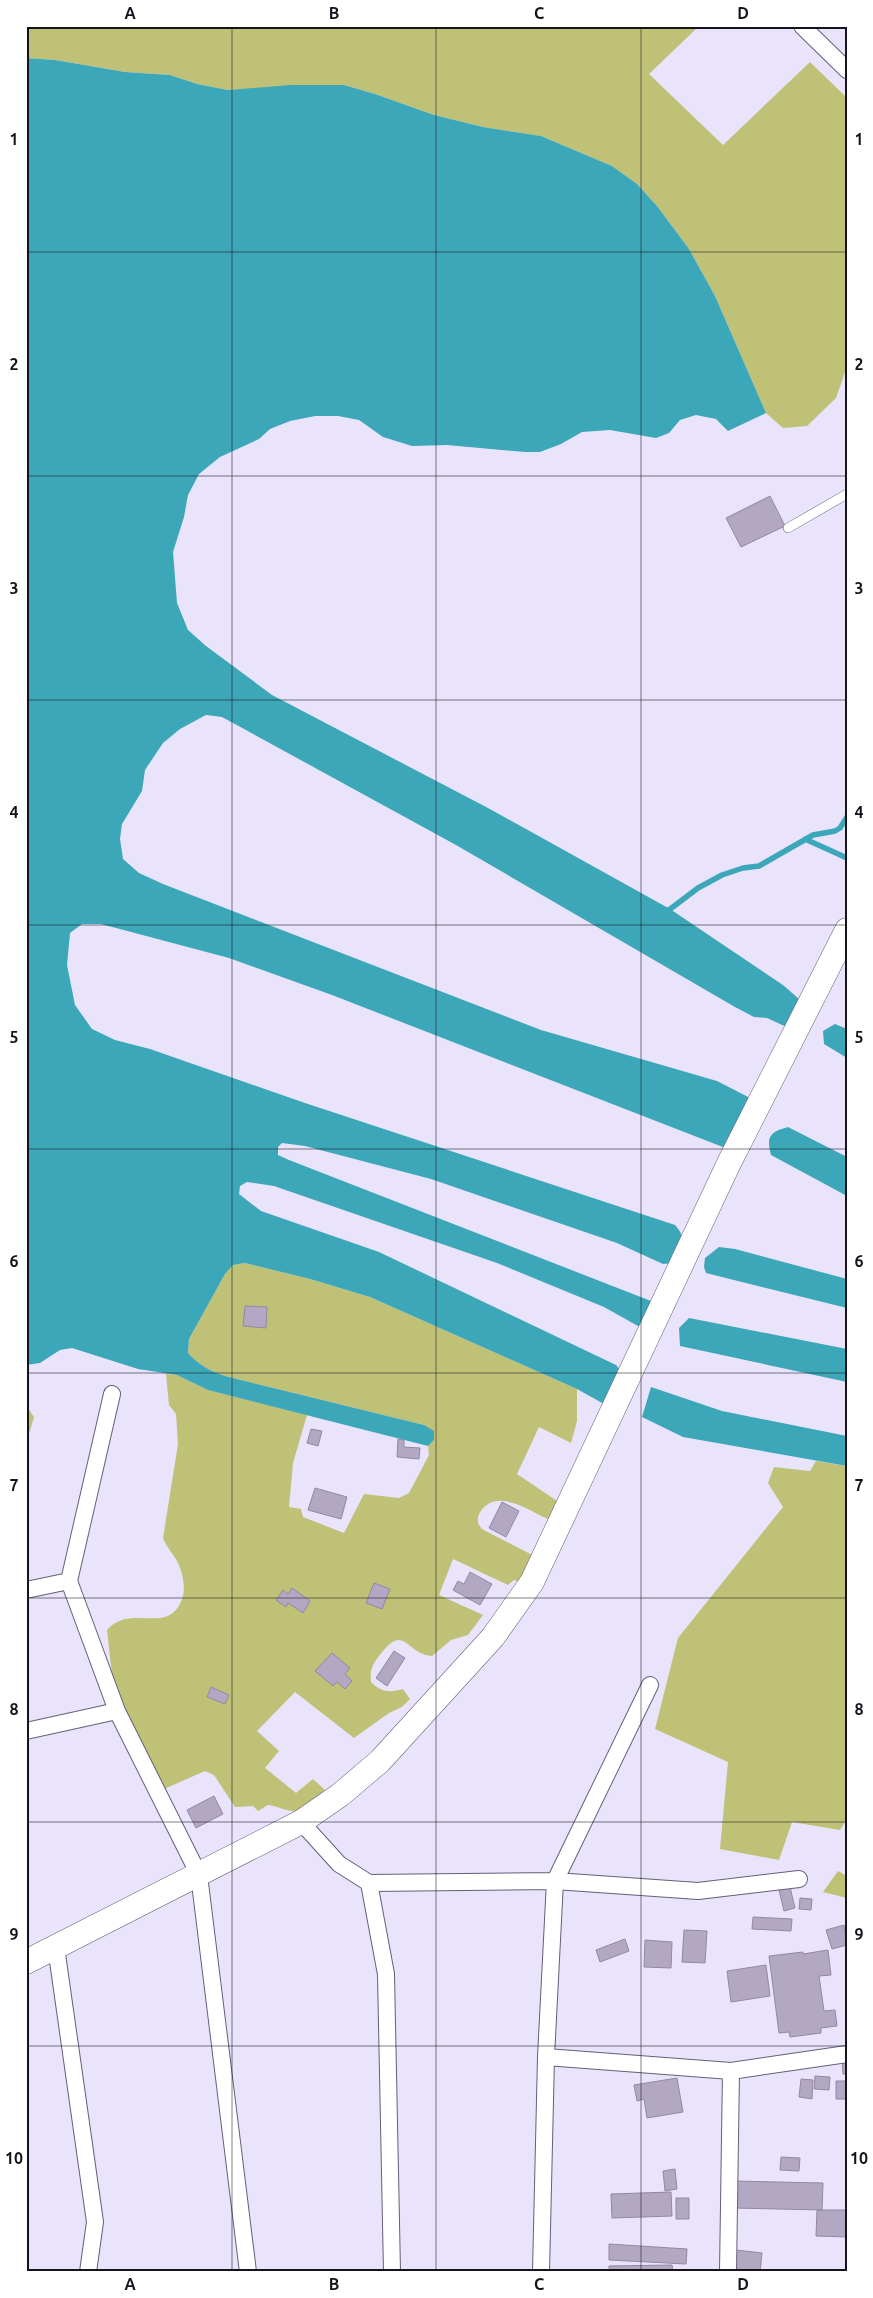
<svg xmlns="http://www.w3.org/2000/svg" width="873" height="2298" viewBox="0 0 873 2298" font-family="Ubuntu,sans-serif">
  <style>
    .green { fill: #bfc176 }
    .water { fill: #3ca7b8 }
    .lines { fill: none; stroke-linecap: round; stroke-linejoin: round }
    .stream { stroke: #3ca7b8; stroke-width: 5.5 }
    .building { fill: #b3a8c3; stroke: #9288a2 }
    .lane-casing { stroke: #655f78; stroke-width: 10 }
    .street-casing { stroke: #655f78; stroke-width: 18 }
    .secondary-casing { stroke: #655f78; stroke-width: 25 }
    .lane { stroke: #fff; stroke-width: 9 }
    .street { stroke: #fff; stroke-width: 16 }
    .secondary { stroke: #fff; stroke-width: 24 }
    .grid { fill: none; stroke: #16131d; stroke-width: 1; stroke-opacity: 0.55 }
    .neatline { fill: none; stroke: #16131d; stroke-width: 2 }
    .grid-label { font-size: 16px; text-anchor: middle; font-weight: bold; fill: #16131d }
  </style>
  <rect width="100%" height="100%" fill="#e9e3fb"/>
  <!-- green -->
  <path class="green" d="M26 26H693L696 29 649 74 723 145 810 62 847 98V341L845 344V372L836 398 807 426 783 428 766 413 715 296 689 249 657 206 637 184 612 166 541 136 483 127 434 115 375 94 344 85 228 90 197 84 170 75 125 72 55 60 26 58Z
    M245 1263 310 1279 370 1297 577 1389V1421L571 1443 539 1427 517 1474 563 1505 552 1521C531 1512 498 1487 481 1511 476 1518 477 1524 482 1529L540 1559 526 1585 514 1580 508 1585 453 1559 439 1595 483 1615 468 1635 451 1640 432 1656C405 1654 405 1621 379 1656 372 1665 370 1670 371 1682 381 1692 389 1693 403 1689L410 1699 402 1707 389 1713 354 1738 295 1692 257 1731 279 1751 265 1768 296 1793 313 1779 325 1790C316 1799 306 1813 292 1811 283 1810 277 1806 268 1805L258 1811 253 1806 235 1807 214 1775 205 1771 164 1789 125 1708 115 1703 107 1630C131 1602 168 1637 182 1599 186 1589 183 1575 179 1565 175 1556 167 1548 163 1538L178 1444 176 1414 169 1405 166 1374 177 1375 208 1390 307 1415 293 1463 289 1507 301 1509 303 1517 344 1533 364 1494 399 1498 409 1493 429 1455 428 1446 434 1440 424 1425 225 1376C210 1371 199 1365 188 1353L189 1339 225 1274 233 1265Z
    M26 1405 34 1417 26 1444Z
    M816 1461 847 1466V1819L840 1830 792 1822 779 1860 720 1849 728 1762 655 1729 678 1638 783 1507 768 1483 774 1467 810 1471Z
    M838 1871 847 1876V1898L823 1892Z"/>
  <!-- water -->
  <path class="water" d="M26 58 55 60 125 72 170 75 197 84 228 90 291 85H344L375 94 434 115 483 127 541 136 612 166 637 184 657 206 689 249 715 296 766 413 728 431 716 419 696 415 680 420 669 433 656 438 610 430 582 432 561 444 540 452H525L447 445 412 446 383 437 359 420 338 416H315L290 421 270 429 259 439 220 457 199 474 188 495 184 517 173 552 177 603 188 630 206 646 272 695 488 808 670 909 783 985 799 999 789 1028 767 1018 754 1017 735 1007 456 845 222 717 206 715 180 729 163 743 145 770 142 791 122 824 120 839 123 859 139 873 163 884 541 1030 717 1081 754 1100 728 1149 332 995 229 958 101 924H82L70 933 67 965 75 1005 92 1029 115 1040 150 1049 305 1103 675 1225C688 1239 681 1247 675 1263L663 1264 617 1243 431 1179 305 1146 282 1143 278 1147V1155L289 1160 651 1301 647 1326H638L604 1307 497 1263 274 1186 247 1182 240 1186 239 1194 261 1211 379 1252 616 1365 624 1374 604 1404 577 1389 370 1297 310 1279 245 1263 233 1265 225 1274 189 1339 188 1353C199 1365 210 1371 225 1376L424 1425 434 1431V1440L428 1446 208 1390 177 1375 138 1369 72 1348 60 1350 40 1363 26 1365Z
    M835 1024 847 1029V1058L824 1044 823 1031Z
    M788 1127 847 1157V1196L771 1155C766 1136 770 1132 788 1127Z
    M719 1247 735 1249 847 1279V1308L706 1273 704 1267 705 1258Z
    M689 1318 847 1349V1382L680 1346 679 1328Z
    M651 1387 722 1411 847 1436V1466L683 1437 642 1417Z"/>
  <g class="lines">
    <!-- stream -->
    <path class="stream" d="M805 839 847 858
      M665 913 698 888 722 875 743 868 759 866 813 835 835 831 840 828 847 817"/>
  </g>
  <!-- building -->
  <path class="building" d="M770 496 785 526 741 547 726 518Z
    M245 1306 267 1307 266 1328 243 1326Z
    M311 1429 322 1431 318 1446 307 1443Z
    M398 1439 404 1440V1447L420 1448 419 1459 397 1457Z
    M315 1488 347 1497 341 1519 308 1510Z
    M502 1502 519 1511 506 1537 489 1528Z
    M470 1572 492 1584 480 1605 453 1590 458 1581 464 1584Z
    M374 1583 390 1589 382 1609 366 1603Z
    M292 1588 310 1601 303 1613 288 1603 286 1607 276 1600 283 1590 288 1594Z
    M394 1651 405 1658 387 1686 376 1678Z
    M332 1653 350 1668 345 1674 352 1681 345 1689 337 1682 333 1686 315 1671Z
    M211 1687 229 1695 225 1704 207 1697Z
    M214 1796 223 1814 196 1828 187 1810Z
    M790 1887 795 1908 784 1911 779 1890Z
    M800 1898 812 1899 811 1910 799 1909Z
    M753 1917 792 1919 791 1931 752 1929Z
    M844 1925 847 1945 832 1949 826 1930Z
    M684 1930 707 1931 705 1963 682 1962Z
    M625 1939 629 1951 600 1962 596 1950Z
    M645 1940 672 1942 671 1968 644 1967Z
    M828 1950 831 1975 819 1976 824 2011 835 2010 837 2026 821 2028V2033L790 2037 789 2032 779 2033 769 1956 803 1952V1954Z
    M766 1965 770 1996 731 2002 727 1971Z
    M842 2057H847V2074H843Z
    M815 2076 830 2077 829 2090 814 2089Z
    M677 2078 683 2112 647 2118 644 2099 637 2101 634 2085Z
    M801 2079 813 2080 812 2099 799 2097Z
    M836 2081H847V2099H836Z
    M781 2157 800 2158 799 2171 780 2170Z
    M675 2169 677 2189 665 2191 663 2171Z
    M734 2181 823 2183 822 2210 734 2208Z
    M671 2192 672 2216 612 2218 611 2194Z
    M676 2198H689V2219H676Z
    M817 2210H847V2237L816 2236Z
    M609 2244 687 2249 686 2264 609 2260Z
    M736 2250 762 2253 760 2272H733Z
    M672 2265 673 2272H609V2266Z"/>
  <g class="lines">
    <!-- lane casing -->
    <g class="lane-casing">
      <path id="lane" d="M788 528 847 494"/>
    </g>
    <!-- street casing -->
    <g class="street-casing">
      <path id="street" d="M802 26 847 70
        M69 1581 117 1711
        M26 1590 69 1581 112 1394
        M26 1731 117 1711 199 1875 248 2272
        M301 1822 339 1864 369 1883 555 1881 698 1891 799 1879
        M369 1883 386 1974 392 2272
        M56 1947 95 2222 88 2272
        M546 2057 731 2071 847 2054
        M541 2272 546 2057 555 1881 650 1685
        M728 2272 731 2071"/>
    </g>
    <!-- secondary casing -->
    <g class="secondary-casing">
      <path id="secondary" d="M26 1962 301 1822 340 1795 380 1761 493 1637 532 1582 729 1163 847 930"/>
    </g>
    <!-- lane -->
    <use href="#lane" class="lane"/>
    <!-- street -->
    <use href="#street" class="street"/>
    <!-- secondary -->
    <use href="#secondary" class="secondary"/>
  </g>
  <!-- grid -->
  <path class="grid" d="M232 26V2272M436 26V2272M641 26V2272M26 252H847M26 476H847M26 700H847M26 925H847M26 1149H847M26 1373H847M26 1598H847M26 1822H847M26 2046H847"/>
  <!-- border -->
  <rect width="873" height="2298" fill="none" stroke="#ffffff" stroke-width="55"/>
  <rect x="28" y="28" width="818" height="2242" class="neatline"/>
  <g class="grid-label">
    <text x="130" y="19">A</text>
    <text x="334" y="19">B</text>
    <text x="539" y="19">C</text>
    <text x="743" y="19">D</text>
    <text x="14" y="145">1</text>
    <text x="859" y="145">1</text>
    <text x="14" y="370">2</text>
    <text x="859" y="370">2</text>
    <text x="14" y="594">3</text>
    <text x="859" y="594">3</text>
    <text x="14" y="818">4</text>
    <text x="859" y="818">4</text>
    <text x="14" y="1043">5</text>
    <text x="859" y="1043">5</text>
    <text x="14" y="1267">6</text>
    <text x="859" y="1267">6</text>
    <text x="14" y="1491">7</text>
    <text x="859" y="1491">7</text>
    <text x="14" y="1715">8</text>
    <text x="859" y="1715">8</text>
    <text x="14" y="1940">9</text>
    <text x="859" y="1940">9</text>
    <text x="14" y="2164">10</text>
    <text x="859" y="2164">10</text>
    <text x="130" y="2290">A</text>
    <text x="334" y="2290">B</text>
    <text x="539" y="2290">C</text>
    <text x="743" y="2290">D</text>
  </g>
</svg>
